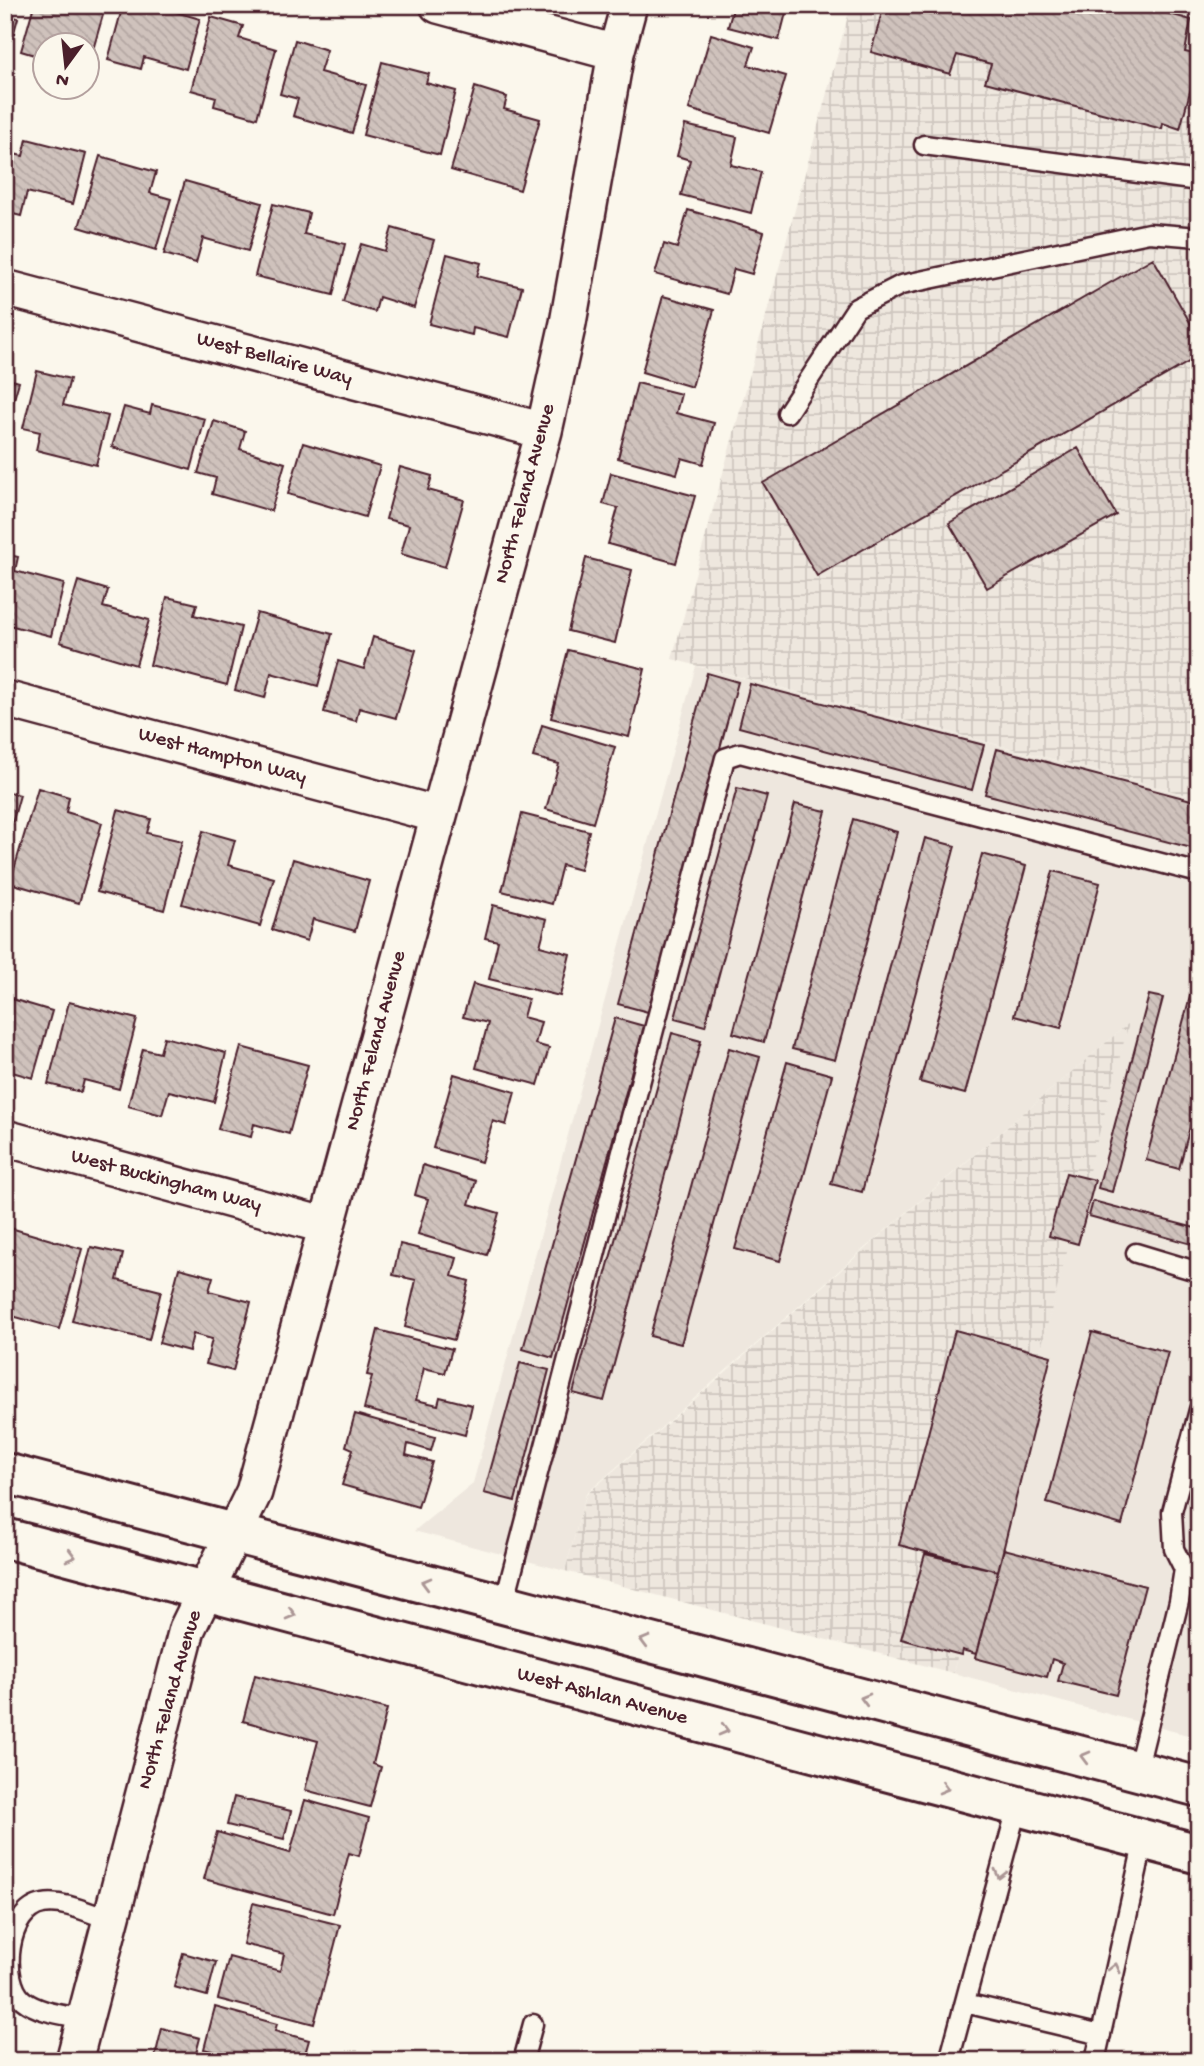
<svg xmlns="http://www.w3.org/2000/svg" width="1204" height="2066" viewBox="0 0 1204 2066" font-family="'Gochi Hand',sans-serif">
  <style>
    .built { fill: #eee7de }
    .industrial { fill: url(#industrial-grid) }
    .building { fill: url(#building-back-hatch); stroke: #4a1f2b; stroke-width: 2 }
    .lines { fill: none; stroke-linecap: round; stroke-linejoin: round }
    .lane-casing { stroke: #4a1f2b; stroke-width: 23 }
    .street-casing { stroke: #4a1f2b; stroke-width: 40 }
    .primary-casing { stroke: #4a1f2b; stroke-width: 44 }
    .lane { stroke: #fbf7ec; stroke-width: 18 }
    .street { stroke: #fbf7ec; stroke-width: 35 }
    .primary { stroke: #fbf7ec; stroke-width: 38 }
    .oneway { stroke: #ab9695 }
    .labels { text-anchor: middle; dominant-baseline: central; stroke-width: 5; stroke-linejoin: round; paint-order: stroke }
    .street-label { font-size: 21px; fill: #4a1f2b; stroke: #fbf7ec }
  </style>
  <defs>
    <pattern id="industrial-grid" width="8" height="8" patternUnits="userSpaceOnUse" patternTransform="scale(1.75)"><rect width="8" height="8" fill="#eee7de"/><path d="M0 4h8M4 0v8" fill="none" stroke="#cec6bf"/></pattern>
    <pattern id="building-back-hatch" width="6" height="6" patternUnits="userSpaceOnUse" patternTransform="scale(1.75)"><rect width="6" height="6" fill="#cfc2bc"/><path d="M-1 5l2 2M0 0l6 6M5-1l2 2" fill="none" stroke="#b3a6a2"/></pattern>
  </defs>
  <rect width="100%" height="100%" fill="#fbf7ec"/>
  <filter id="ink" filterUnits="userSpaceOnUse"><feTurbulence type="fractalNoise" baseFrequency=".0143" numOctaves="2"/><feDisplacementMap in="SourceGraphic" scale="14" xChannelSelector="R" yChannelSelector="G"/><feConvolveMatrix kernelMatrix="1 2 1 2 8 2 1 2 1" color-interpolation-filters="sRGB"/></filter>
  <g filter="url(#ink)">
    <!-- built -->
    <path class="built" d="M696 666 1199 798V1738L953 1673 1128 1024 866 1247 586 1494 565 1571 414 1531 473 1483Z"/>
    <!-- industrial -->
    <path class="industrial" d="M851 5H1199V798L672 659Z
      M1129 1023 953 1673 565 1571 586 1495 875 1240Z"/>
    <!-- building -->
    <path class="building" d="M5 5H12L9 16 18 18 8 53 5 52Z
      M34 5 105 8 88 67V46H46V70L41 69 44 58 21 51Z
      M123 5H152L200 19 186 69 144 57 141 69 108 60Z
      M734 5H788L779 40 728 27Z
      M884 5H1138L1191 20 1185 52 1199 55V58L1180 129 1163 123 1162 129 985 82 991 64 957 55 950 74 871 52Z
      M211 17 243 26 239 38 276 49 257 118 214 106 216 97 191 90Z
      M711 34 754 47 748 65 786 76 769 133 689 109Z
      M295 40 327 50 320 72 366 85 352 133 293 116 298 99 280 94Z
      M382 62 429 74 426 83 456 91 440 155 363 135Z
      M475 87 507 97 504 109 540 119 520 190 451 170Z
      M685 125 737 137 731 165 761 172 751 213 681 195 690 160 677 156Z
      M27 139 86 154 73 204 27 192 21 216 5 212V152L23 156Z
      M100 156 156 172 150 193 171 199 156 250 79 227Z
      M185 181 262 203 248 251 203 238 196 263 164 254Z
      M273 204 309 213 304 234 345 244 333 295 255 276Z
      M688 210 764 232 752 274 734 269 727 294 655 274 664 244 677 248Z
      M392 228 434 240 414 308 379 297 375 312 343 302 361 244 385 251Z
      M447 254 481 263 477 276 522 287 509 337 473 328 472 335 429 324Z
      M1153 258 1199 338V356L817 576 763 483Z
      M663 296 714 310 692 387 642 372Z
      M37 371 70 379 63 405 108 416 96 465 36 450 40 432 23 428Z
      M5 378 19 382 5 429Z
      M637 383 681 394 676 413 714 423 703 464 682 458 677 474 618 458Z
      M152 405 205 419 191 470 112 447 124 407 150 414Z
      M214 421 245 431 240 449 285 463 271 511 212 494 216 478 198 473Z
      M303 443 380 466 365 517 288 494Z
      M1078 448 1116 515 987 588 949 523Z
      M400 467 432 476 428 490 464 500 445 567 401 554 409 525 386 519Z
      M611 473 695 496 676 563 608 544 618 508 603 504Z
      M5 554 18 557 15 571 64 584 51 636 5 624Z
      M586 558 632 570 615 643 568 631Z
      M78 581 108 590 103 607 149 620 136 665 60 642Z
      M167 597 197 604 194 615 241 627 227 685 150 665Z
      M257 613 332 634 318 686 271 673 265 698 235 690Z
      M373 637 416 650 396 718 359 708 356 721 324 712 338 661 364 669Z
      M568 650 645 669 629 737 551 718Z
      M707 673 738 682 648 1012 618 1004Z
      M750 684 984 745 972 790 739 727Z
      M542 725 615 747 593 823 546 809 559 764 533 757Z
      M997 749 1199 802V850L985 794Z
      M38 788 69 797 66 812 102 823 79 903 10 883Z
      M737 788 767 796 705 1026 675 1018Z
      M5 791 20 795 7 842H5Z
      M795 804 826 811 764 1042 733 1033Z
      M118 810 151 819 147 833 182 841 164 910 97 892Z
      M522 814 589 831 580 870 562 865 552 904 502 891Z
      M853 819 897 832 835 1060 792 1049Z
      M203 831 235 840 228 865 274 878 260 926 182 904Z
      M925 838 955 846 862 1192 831 1184Z
      M982 854 1026 866 965 1094 920 1082Z
      M293 859 369 881 355 931 313 919 307 941 272 930Z
      M1053 871 1100 883 1061 1028 1014 1016Z
      M493 905 547 919 540 946 570 954 560 996 489 979 498 941 485 938Z
      M1199 963V1092L1179 1169 1146 1160Z
      M473 984 528 999 523 1017 541 1022 535 1044 549 1048 538 1085 476 1068 488 1023 463 1017Z
      M1149 995 1163 998 1112 1192 1098 1188Z
      M5 997 52 1011 33 1078 5 1070Z
      M69 1002 137 1019 119 1089 84 1080 81 1092 48 1084Z
      M615 1018 644 1026 553 1358 523 1349Z
      M672 1033 701 1041 604 1401 573 1393Z
      M164 1037 226 1053 214 1102 169 1091 162 1115 128 1106 143 1049 160 1053Z
      M241 1047 308 1065 289 1134 254 1124 251 1137 218 1129Z
      M729 1048 760 1057 681 1344 650 1336Z
      M787 1062 832 1075 780 1261 735 1249Z
      M454 1074 515 1092 506 1125 493 1121 481 1162 433 1148Z
      M423 1165 476 1181 469 1204 499 1213 487 1255 418 1234 428 1199 415 1195Z
      M1066 1173 1095 1180 1078 1244 1049 1236Z
      M1093 1201 1199 1229V1246L1089 1216Z
      M7 1227 82 1249 59 1329 5 1314Z
      M400 1244 457 1258 452 1276 469 1281 454 1340 405 1327 416 1280 393 1275Z
      M91 1247 123 1254 117 1280 161 1291 149 1340 72 1321Z
      M179 1268 213 1277 209 1291 251 1302 233 1371 206 1364 212 1339 193 1334 189 1351 159 1343Z
      M378 1330 452 1349 445 1373 424 1368 416 1400 438 1405 440 1397 472 1405 465 1435 364 1409 372 1376 367 1375Z
      M955 1330 1051 1356 998 1571 899 1545Z
      M1092 1332 1168 1352 1122 1525 1047 1503Z
      M520 1363 549 1370 515 1501 484 1493Z
      M355 1414 435 1437 431 1451 408 1444 406 1455 432 1462 418 1507 342 1485 353 1449 346 1446Z
      M1004 1549 1145 1586 1116 1695 1058 1681 1063 1663 1052 1659 1047 1677 975 1658Z
      M925 1554 998 1571 976 1654 962 1650 961 1655 901 1639Z
      M255 1675 387 1709 373 1764 381 1767 370 1807 305 1790 318 1741 243 1721Z
      M234 1797 291 1811 284 1839 227 1825Z
      M305 1800 369 1818 359 1856 349 1853 333 1914 204 1879 217 1832 290 1853Z
      M253 1903 340 1925 314 2024 218 1999 229 1957 280 1971 284 1954 243 1944Z
      M183 1953 216 1962 207 1996 174 1987Z
      M215 2007 277 2024 275 2031 309 2040 303 2061H248L204 2049Z
      M162 2028 200 2038 194 2061H154Z"/>
    <g class="lines">
      <!-- lane casing -->
      <g class="lane-casing">
        <path id="lane" d="M924 145 1199 181
          M787 413 856 308 901 285 1149 233 1199 237
          M1136 1253 1199 1272
          M504 1603 725 758 740 753 1199 873
          M1137 1771 1179 1601 1184 1569 1174 1549 1172 1512 1199 1410
          M965 2003 1101 2035
          M85 2019C66 2015 39 2013 23 2000 0 1980 7 1910 43 1904 64 1900 91 1914 111 1920
          M523 2061 533 2024
          M949 2061 1017 1808
          M1095 2061 1144 1840"/>
      </g>
      <!-- street casing -->
      <g class="street-casing">
        <path id="street" d="M438 5 616 53
          M5 288 544 431
          M5 699 439 815
          M5 1138 327 1226
          M74 2061 187 1629 254 1492 544 431 568 323 616 53 629 5"/>
      </g>
      <!-- primary casing -->
      <g class="primary-casing">
        <path id="primary" d="M5 1473 1199 1787
          M5 1538 1199 1854"/>
      </g>
      <!-- lane -->
      <use href="#lane" class="lane"/>
      <!-- street -->
      <use href="#street" class="street"/>
      <!-- primary -->
      <use href="#primary" class="primary"/>
    </g>
    <!-- one-way arrows -->
    <defs><path id="oneway-chevron" d="M-2-3.5L2.5 0L-2 3.5" fill="none" stroke-width="1.6" stroke-linecap="round" stroke-linejoin="round" transform="scale(1.75)"/></defs>
    <g class="oneway">
      <use href="#oneway-chevron" transform="translate(71 1556) rotate(15)"/>
      <use href="#oneway-chevron" transform="translate(426 1583) rotate(-165)"/>
      <use href="#oneway-chevron" transform="translate(291 1614) rotate(15)"/>
      <use href="#oneway-chevron" transform="translate(645 1641) rotate(-165)"/>
      <use href="#oneway-chevron" transform="translate(865 1699) rotate(-165)"/>
      <use href="#oneway-chevron" transform="translate(724 1730) rotate(15)"/>
      <use href="#oneway-chevron" transform="translate(1085 1757) rotate(-165)"/>
      <use href="#oneway-chevron" transform="translate(944 1788) rotate(15)"/>
      <use href="#oneway-chevron" transform="translate(1000 1874) rotate(104)"/>
      <use href="#oneway-chevron" transform="translate(1115 1968) rotate(-77)"/>
    </g>
  </g>
  <g class="labels">
    <!-- street labels -->
    <g class="street-label">
      <text transform="translate(274 360) rotate(15)">West Bellaire Way</text>
      <text transform="translate(526 494) rotate(-75)">North Feland Avenue</text>
      <text transform="translate(222 757) rotate(15)">West Hampton Way</text>
      <text transform="translate(377 1041) rotate(-75)">North Feland Avenue</text>
      <text transform="translate(166 1182) rotate(15)">West Buckingham Way</text>
      <text transform="translate(602 1697) rotate(15)">West Ashlan Avenue</text>
      <text transform="translate(171 1700) rotate(-74)">North Feland Avenue</text>
    </g>
  </g>
  <!-- margin -->
  <rect width="1204" height="2066" fill="none" stroke="#fbf7ec" stroke-width="28"/>
  <rect x="14" y="14" width="1176" height="2038" fill="none" stroke="#4a1f2b" stroke-width="2.5" filter="url(#ink)"/>
  <!-- north arrow -->
  <g transform="translate(66 66) rotate(195)"><circle r="33" fill="#fbf7ec" stroke="#b4a19f" stroke-width="2"/>
  <path d="M0-5L12 26L0 18L-12 26Z" fill="#4a1f2b"/>
  <text y="-10" font-size="19" font-weight="bold" text-anchor="middle" fill="#4a1f2b">N</text>
  </g>
</svg>
